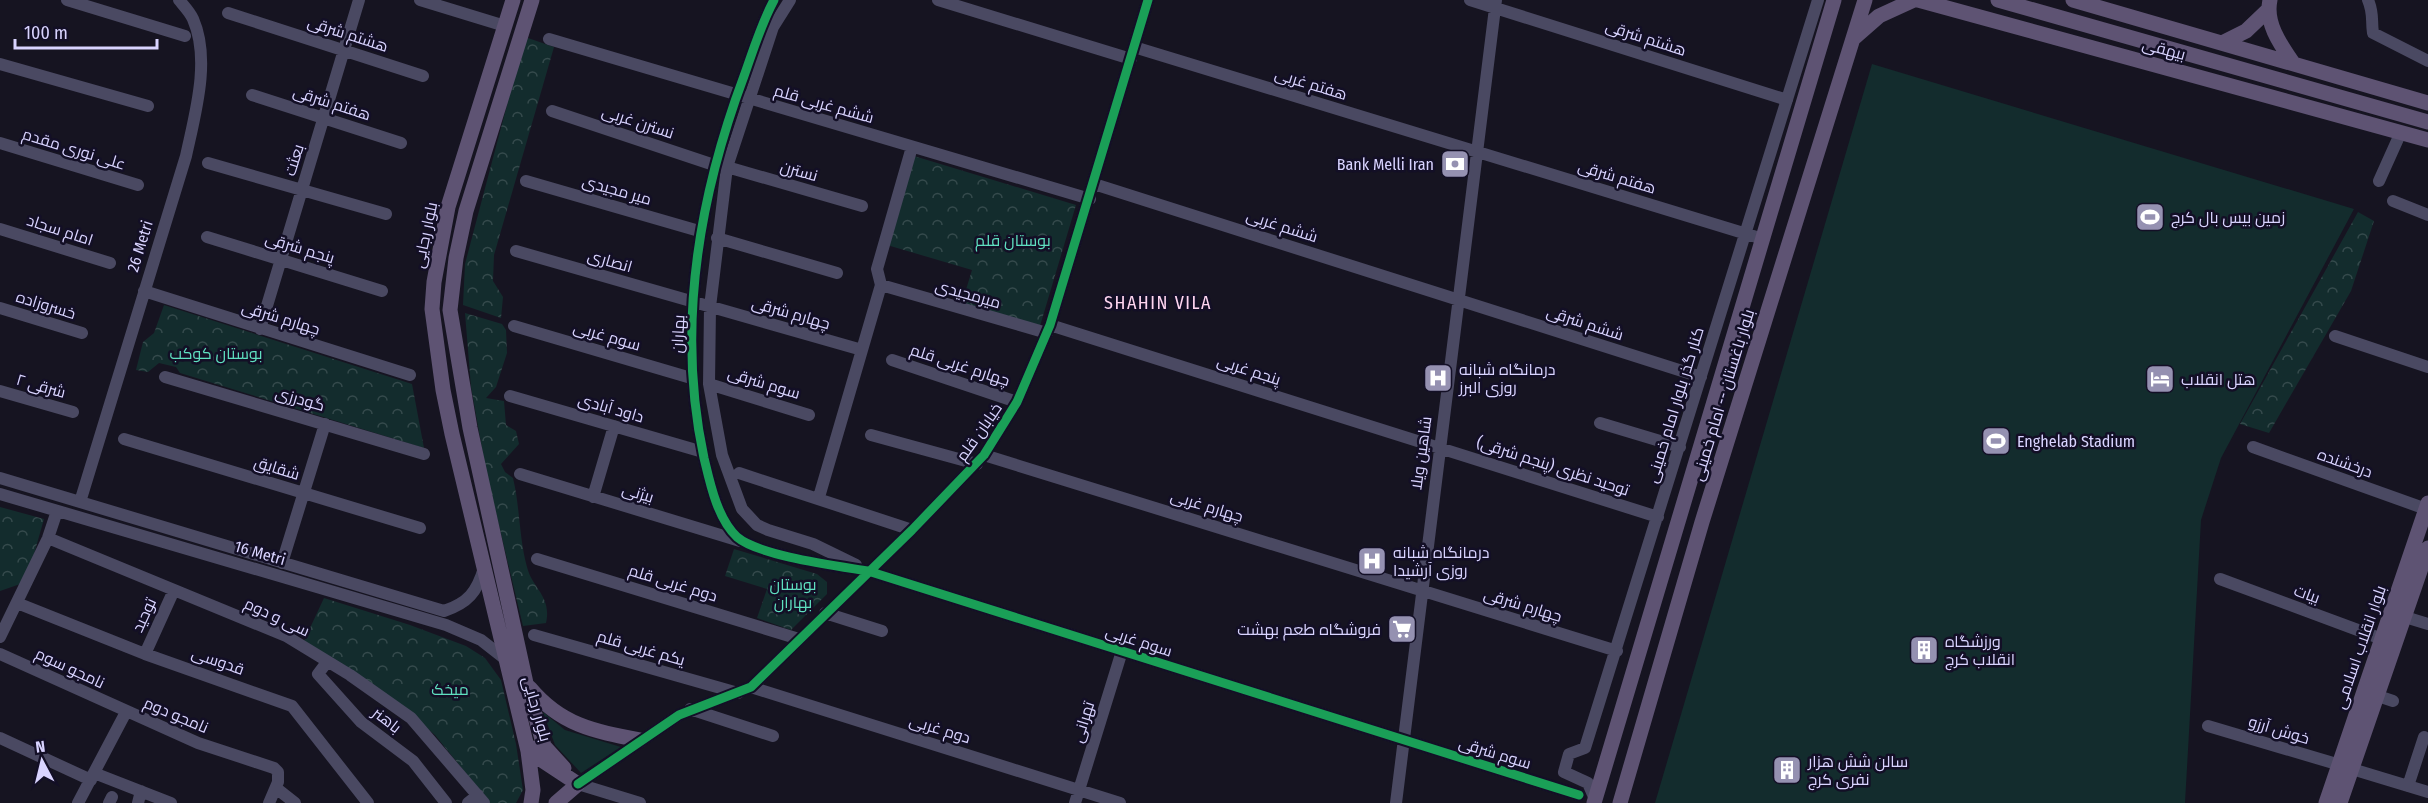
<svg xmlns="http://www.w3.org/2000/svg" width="2428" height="803" viewBox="0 0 2428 803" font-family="'Fira Sans Condensed',Cairo,sans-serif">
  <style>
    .green { fill: #132c2d }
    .forest { fill: url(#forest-crowns) }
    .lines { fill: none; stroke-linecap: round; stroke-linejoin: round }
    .minor { stroke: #4a4962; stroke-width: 12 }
    .major { stroke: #5e5373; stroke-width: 15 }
    .cycleway-casing { stroke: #130f26; stroke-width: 13 }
    .cycleway { stroke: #1a9f57; stroke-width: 9 }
    .labels { text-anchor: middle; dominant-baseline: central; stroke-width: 5; stroke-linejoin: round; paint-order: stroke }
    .street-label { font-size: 16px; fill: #d9d4ff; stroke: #130f26 }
    .poi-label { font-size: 16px; fill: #d9d4ff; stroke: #130f26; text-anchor: start }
    .park-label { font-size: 16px; fill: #5fe0c0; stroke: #130f26 }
    .neighbourhood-label { font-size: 18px; letter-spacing: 1.5px; fill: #ffd6f0; stroke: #130f26 }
  </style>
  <defs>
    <pattern id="forest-crowns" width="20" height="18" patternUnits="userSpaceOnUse" patternTransform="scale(1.5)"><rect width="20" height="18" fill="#132c2d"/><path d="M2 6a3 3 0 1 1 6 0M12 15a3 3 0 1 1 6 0" fill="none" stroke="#354a4c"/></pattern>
  </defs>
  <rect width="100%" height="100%" fill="#161421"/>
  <!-- green -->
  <path class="green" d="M1872 64 2354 209 2221 458 2201 520 2185 803H1655Z
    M543 712 565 730 621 747 581 773 555 745Z"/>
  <!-- forest -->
  <path class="forest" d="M525 37 554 47 494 255 493 281 503 297 501 318 463 305 465 264Z
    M914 156 1076 205 1040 326 962 303 972 270 887 245Z
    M2358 212 2374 221 2351 291 2269 433 2240 424Z
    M164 305 412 384 424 448 180 373 176 367 159 363 148 372 136 370 143 342 154 333Z
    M465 313 502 324 506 330 507 353 496 387 486 398 504 401 506 425 516 431 519 444 501 464 505 472 513 478C520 507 519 538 527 567 532 588 552 596 546 623L523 626 486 471 471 387Z
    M0 507 44 519 26 582 0 591Z
    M734 549 817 574 827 582V594L791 630 757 618 767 589 725 576Z
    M324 598 410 625 466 646 485 658 501 680 516 744 523 790 516 803H490L435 735 395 701 303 643Z"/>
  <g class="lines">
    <!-- minor -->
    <path class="minor" d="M67 0 185 36
      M420 0 505 26
      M774 0C761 24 753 51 744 76 698 199 676 328 704 458 710 483 717 518 737 537 759 556 838 566 868 571L1579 795
      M790 0 773 27 727 167 710 307 709 384 722 455 742 509 757 525 768 530 813 544 856 565
      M938 0 1131 59
      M1470 0 1787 100
      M2368 0C2374 14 2371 20 2373 33L2428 61
      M228 13 423 76
      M549 39 1090 199
      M1134 47 1763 239
      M0 64 148 106
      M252 95 401 143
      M552 111 714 165
      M0 143 138 185
      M208 163 386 214
      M727 167 862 206
      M526 181 699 231
      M2379 181 2401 132
      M1094 184 1701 377
      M2393 201 2428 215
      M0 229 110 263
      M207 237 382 291
      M717 238 837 273
      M516 251 862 350
      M881 285 1047 333
      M144 291 410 375
      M0 308 82 333
      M1050 325 1658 517
      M514 326 691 378
      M260 329 359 0
      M2335 336 2428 367
      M892 360 1017 402
      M165 377 424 454
      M709 384 809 415
      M0 391 73 412
      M510 396 703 452
      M1600 423 1680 447
      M871 435 977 464
      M124 439 420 528
      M2253 447 2426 509
      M984 455 1617 651
      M739 473 912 530
      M520 474 740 541
      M0 478 444 611C468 603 477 592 484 568
      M0 494 446 625 481 640 504 658
      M593 497 614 426
      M819 497 881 285 877 269 912 147
      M80 502 186 156C195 114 211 60 193 19 190 12 184 6 179 0
      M48 538 286 636 350 675 411 718 484 803
      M537 559 799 639
      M282 563 325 424
      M2220 579 2382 639
      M17 603 145 654 292 706 368 803
      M825 613 882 631
      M2405 617 2428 624
      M534 635 738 693
      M0 637 48 538 57 511
      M0 654 198 743 274 768 278 772V782L269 803
      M145 654 174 590
      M327 662 318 674 361 722 413 761 446 803
      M751 687 1120 803
      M2378 696 2393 701
      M690 709 773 736
      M2208 726 2340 765
      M0 738 91 780
      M2352 769 2428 792
      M94 773 171 803
      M578 784 679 715 751 687 912 530 984 455 1017 402 1050 325 1148 0
      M578 784 640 803
      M2408 786 2424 737
      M276 788 295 803
      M1595 799 1588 783 1564 772 1569 754 1585 748 1818 0
      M78 803 126 712
      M109 803 112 797
      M138 803 141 791
      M468 803 478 795
      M1075 803 1122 651
      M1396 803 1496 0"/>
    <!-- major -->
    <path class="major" d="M513 0 448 207 434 282 432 309 443 390 452 434 528 751 578 784
      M532 0 466 211 456 258 450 310 470 428 526 683 544 746 564 768
      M1918 0 2428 140
      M1998 0 2428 122
      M2073 0 2428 103
      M2270 0C2265 23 2280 44 2293 63
      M1855 37 1879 16 1914 0
      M2222 43 2246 31 2268 10
      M530 688C561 725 593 731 640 740
      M531 803 533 790 528 751 535 748
      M556 803 578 784
      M1594 803 1834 0
      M1620 803 1702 522 1865 0
      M2326 803 2428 503
      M2340 803 2428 548"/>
    <!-- cycleway casing -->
    <g class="cycleway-casing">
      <path id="cycleway" d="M774 0C761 24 753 51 744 76 698 199 676 328 704 458 710 483 717 518 737 537 759 556 838 566 868 571L1579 795
        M578 784 679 715 751 687 912 530 984 455 1017 402 1050 325 1148 0"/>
    </g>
    <!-- cycleway -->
    <use href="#cycleway" class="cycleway"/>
  </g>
  <!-- icons -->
  <defs>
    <g id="bank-square" transform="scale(1.5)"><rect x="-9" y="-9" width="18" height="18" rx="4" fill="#9591b1" stroke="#130f26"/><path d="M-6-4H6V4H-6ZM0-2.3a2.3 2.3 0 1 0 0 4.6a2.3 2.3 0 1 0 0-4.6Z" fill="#fff"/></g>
    <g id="stadium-square" transform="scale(1.5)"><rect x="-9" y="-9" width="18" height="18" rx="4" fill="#9591b1" stroke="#130f26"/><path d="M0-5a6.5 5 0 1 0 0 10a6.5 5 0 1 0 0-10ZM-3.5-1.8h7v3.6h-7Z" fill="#fff"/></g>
    <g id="hospital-square" transform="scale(1.5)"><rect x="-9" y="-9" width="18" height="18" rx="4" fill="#9591b1" stroke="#130f26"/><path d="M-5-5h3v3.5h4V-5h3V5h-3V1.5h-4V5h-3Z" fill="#fff"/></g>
    <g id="hotel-square" transform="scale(1.5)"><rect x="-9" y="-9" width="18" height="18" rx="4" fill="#9591b1" stroke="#130f26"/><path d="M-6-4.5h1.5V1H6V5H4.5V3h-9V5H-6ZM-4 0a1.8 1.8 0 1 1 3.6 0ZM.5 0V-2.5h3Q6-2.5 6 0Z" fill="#fff"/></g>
    <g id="supermarket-square" transform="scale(1.5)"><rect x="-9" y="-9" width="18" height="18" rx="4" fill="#9591b1" stroke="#130f26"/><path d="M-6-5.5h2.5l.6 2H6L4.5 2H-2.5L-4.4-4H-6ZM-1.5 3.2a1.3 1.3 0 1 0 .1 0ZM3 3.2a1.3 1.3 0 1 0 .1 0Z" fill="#fff"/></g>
    <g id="building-square" transform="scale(1.5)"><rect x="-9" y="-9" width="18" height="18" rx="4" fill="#9591b1" stroke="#130f26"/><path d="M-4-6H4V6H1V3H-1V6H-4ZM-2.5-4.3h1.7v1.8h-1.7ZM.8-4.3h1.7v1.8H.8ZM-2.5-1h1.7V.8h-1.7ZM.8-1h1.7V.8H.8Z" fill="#fff"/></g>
  </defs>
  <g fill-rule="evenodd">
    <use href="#bank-square" x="1455" y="164"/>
    <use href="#stadium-square" x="2150" y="217"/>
    <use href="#hospital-square" x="1438" y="378"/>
    <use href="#hotel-square" x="2160" y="379"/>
    <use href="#stadium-square" x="1996" y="441"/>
    <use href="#hospital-square" x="1372" y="561"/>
    <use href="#supermarket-square" x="1402" y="629"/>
    <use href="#building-square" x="1924" y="650"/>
    <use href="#building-square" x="1787" y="770"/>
  </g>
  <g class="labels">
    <!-- street labels -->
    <g class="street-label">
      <text transform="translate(348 34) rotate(18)">هشتم شرقی</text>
      <text transform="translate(1646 38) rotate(18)">هشتم شرقی</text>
      <text transform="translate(2164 49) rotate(15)">بیهقی</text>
      <text transform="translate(1311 84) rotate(17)">هفتم غربی</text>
      <text transform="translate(332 103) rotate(18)">هفتم شرقی</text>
      <text transform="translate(824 104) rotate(16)">ششم غربی قلم</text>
      <text transform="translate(638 122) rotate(18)">نسترن غربی</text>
      <text transform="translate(74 149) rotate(17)">علی نوری مقدم</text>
      <text transform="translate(294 160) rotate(-73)">بعثت</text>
      <text transform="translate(799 171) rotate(16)">نسترن</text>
      <text transform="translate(1617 177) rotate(17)">هفتم شرقی</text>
      <text transform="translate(617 190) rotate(16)">میر مجیدی</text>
      <text transform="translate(1282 226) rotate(18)">ششم غربی</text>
      <text transform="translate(60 230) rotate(18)">امام سجاد</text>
      <text transform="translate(425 235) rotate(-78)">بلوار رجایی</text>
      <text transform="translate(140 246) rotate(-73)">26 Metri</text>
      <text transform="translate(300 248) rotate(17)">پنجم شرقی</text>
      <text transform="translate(610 261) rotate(16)">انصاری</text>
      <text transform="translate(968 294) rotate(16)">میرمجیدی</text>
      <text transform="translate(46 305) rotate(17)">خسروزاده</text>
      <text transform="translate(791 313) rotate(16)">چهارم شرقی</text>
      <text transform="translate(281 318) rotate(17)">چهارم شرقی</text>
      <text transform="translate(1585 323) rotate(18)">ششم شرقی</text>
      <text transform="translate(678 334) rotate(-87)">بهاران</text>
      <text transform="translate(607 336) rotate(16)">سوم غربی</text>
      <text transform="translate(960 365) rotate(18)">چهارم غربی قلم</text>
      <text transform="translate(1249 370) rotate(18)">پنجم غربی</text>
      <text transform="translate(764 383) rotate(17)">سوم شرقی</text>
      <text transform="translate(41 386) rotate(16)">۲ شرقی</text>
      <text transform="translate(1723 395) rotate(-73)">بلوار باغستان -- امام خمینی</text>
      <text transform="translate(300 399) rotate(16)">گودرزی</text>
      <text transform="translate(1675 405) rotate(-73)">کنار گذر بلوار امام خمینی</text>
      <text transform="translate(611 408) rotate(16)">داود آبادی</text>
      <text transform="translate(979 432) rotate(-55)">خیابان قلم</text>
      <text transform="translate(1421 453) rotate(-82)">شاهین ویلا</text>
      <text transform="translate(2345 463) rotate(20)">درخشنده</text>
      <text transform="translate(1553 466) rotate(18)">توحید نظری (پنجم شرقی)</text>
      <text transform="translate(277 468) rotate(17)">شقایق</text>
      <text transform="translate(638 493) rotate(17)">بیژنی</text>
      <text transform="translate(1207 506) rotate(17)">چهارم غربی</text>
      <text transform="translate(260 553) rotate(16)">16 Metri</text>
      <text transform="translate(673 583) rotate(17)">دوم غربی قلم</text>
      <text transform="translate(2307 594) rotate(20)">بیات</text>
      <text transform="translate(1523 605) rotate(17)">چهارم شرقی</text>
      <text transform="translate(144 615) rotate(-65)">توحید</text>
      <text transform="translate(277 617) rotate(25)">سی و دوم</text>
      <text transform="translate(1139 641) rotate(18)">سوم غربی</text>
      <text transform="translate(2360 647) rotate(-71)">بلوار انقلاب اسلامی</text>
      <text transform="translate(641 648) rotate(16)">یکم غربی قلم</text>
      <text transform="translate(218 661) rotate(19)">قدوسی</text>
      <text transform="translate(70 668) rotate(25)">نامجو سوم</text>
      <text transform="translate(537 709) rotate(74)">بلوار رجایی</text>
      <text transform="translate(176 715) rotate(23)">نامجو دوم</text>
      <text transform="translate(387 720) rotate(38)">باهنر</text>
      <text transform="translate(1083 722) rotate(-73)">تهرانی</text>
      <text transform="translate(940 729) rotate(17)">دوم غربی</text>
      <text transform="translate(2279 730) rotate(17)">خوش آرزو</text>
      <text transform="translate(1495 753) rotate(17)">سوم شرقی</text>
    </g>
    <!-- poi labels -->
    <g class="poi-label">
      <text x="1434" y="164" text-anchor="end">Bank Melli Iran</text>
      <text x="2171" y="217">زمین بیس بال کرج</text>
      <text x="1459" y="369">درمانگاه شبانه<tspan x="1459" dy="18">روزی البرز</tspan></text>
      <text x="2181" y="379">هتل انقلاب</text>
      <text x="2017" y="441">Enghelab Stadium</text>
      <text x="1393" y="552">درمانگاه شبانه<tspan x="1393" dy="18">روزی آرشیدا</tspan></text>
      <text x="1381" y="629" text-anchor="end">فروشگاه طعم بهشت</text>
      <text x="1945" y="641">ورزشگاه<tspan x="1945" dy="18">انقلاب کرج</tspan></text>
      <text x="1808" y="761">سالن شش هزار<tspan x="1808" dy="18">نفری کرج</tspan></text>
    </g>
    <!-- park labels -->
    <g class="park-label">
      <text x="1013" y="240">بوستان قلم</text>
      <text x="216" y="353">بوستان کوکب</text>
      <text x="793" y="584">بوستان<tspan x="793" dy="18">بهاران</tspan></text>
      <text x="450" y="689">میخک</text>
    </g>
    <!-- neighbourhood labels -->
    <g class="neighbourhood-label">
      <text x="1158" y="303">SHAHIN VILA</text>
    </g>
  </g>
  <!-- north arrow -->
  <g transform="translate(42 761) rotate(353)" stroke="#130f26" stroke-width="4.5" paint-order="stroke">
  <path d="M0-4.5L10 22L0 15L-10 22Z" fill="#d9d4ff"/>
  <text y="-9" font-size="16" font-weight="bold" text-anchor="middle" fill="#d9d4ff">N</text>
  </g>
  <!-- scale -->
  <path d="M15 39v9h142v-9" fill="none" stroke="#d9d4ff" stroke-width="3"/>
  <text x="24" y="39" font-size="18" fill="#d9d4ff" stroke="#130f26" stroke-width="4.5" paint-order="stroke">100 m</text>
</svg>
